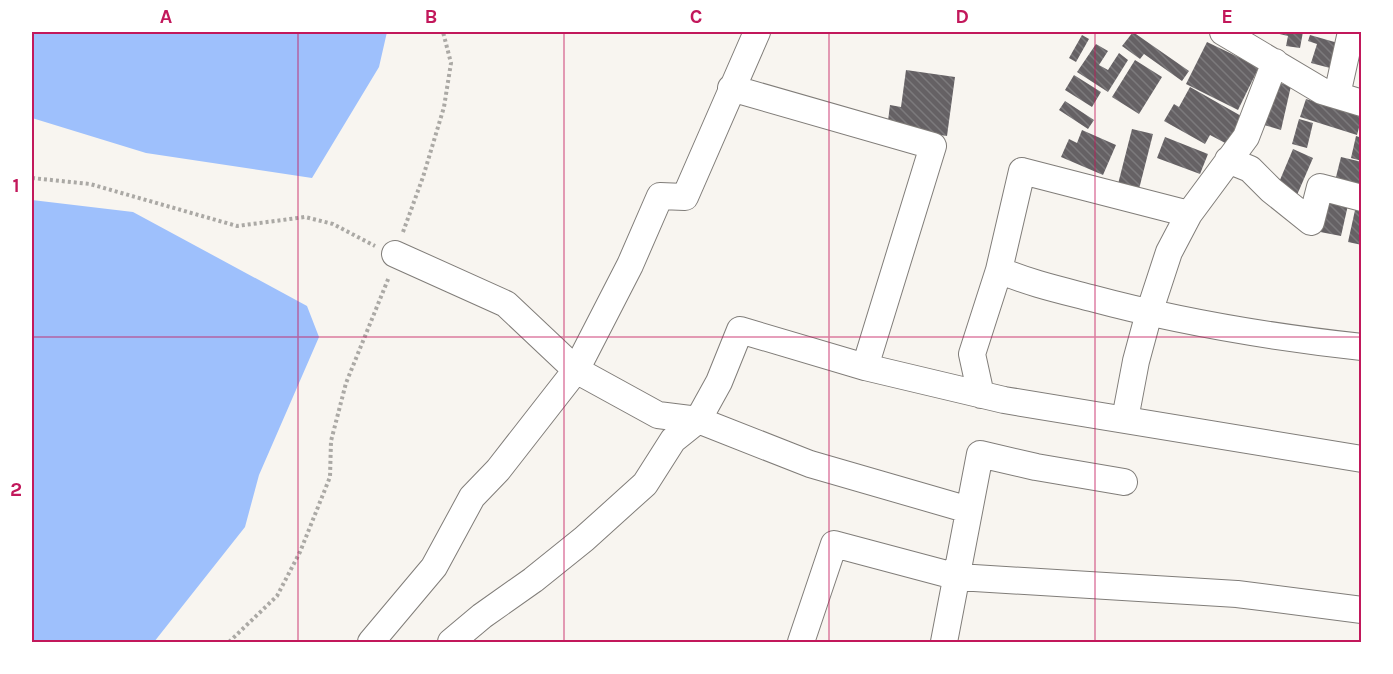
<svg xmlns="http://www.w3.org/2000/svg" width="1393" height="674" viewBox="0 0 1393 674" font-family="Karla,sans-serif">
  <style>
    .water { fill: #9ec0fc }
    .building { fill: url(#building-back-hatch) }
    .lines { fill: none; stroke-linecap: round; stroke-linejoin: round }
    .minor-casing { stroke: #807d79; stroke-width: 28 }
    .path { stroke: #aba9a5; stroke-width: 4; stroke-dasharray: 3 3; stroke-linecap: butt }
    .minor { stroke: #fff; stroke-width: 26 }
    .grid { fill: none; stroke: #c2185b; stroke-width: 1.5; stroke-opacity: 0.55 }
    .neatline { fill: none; stroke: #c2185b; stroke-width: 2 }
    .grid-label { font-size: 20px; text-anchor: middle; font-weight: bold; fill: #c2185b }
  </style>
  <defs>
    <pattern id="building-back-hatch" width="6" height="6" patternUnits="userSpaceOnUse" patternTransform="scale(1.5)"><rect width="6" height="6" fill="#656164"/><path d="M-1 5l2 2M0 0l6 6M5-1l2 2" fill="none" stroke="#7c7a7c"/></pattern>
  </defs>
  <rect width="100%" height="100%" fill="#f8f5f0"/>
  <!-- water -->
  <path class="water" d="M32 32H387L379 67 312 178 146 153 32 118Z
    M32 200 133 212 307 306 319 337 259 475 245 527 154 642H32Z"/>
  <!-- building -->
  <path class="building" d="M1133 32 1189 71 1182 81 1144 54 1140 59 1122 46Z
    M1271 32H1303L1300 48 1286 46 1288 36Z
    M1082 35 1089 39 1076 62 1069 58Z
    M1310 35 1338 43 1330 68 1311 63 1317 44 1308 41Z
    M1207 42 1259 67 1238 110 1186 84Z
    M1096 44 1108 51 1099 65 1108 70 1119 53 1128 60 1108 92 1077 72Z
    M1135 60 1162 77 1139 114 1112 97Z
    M906 70 955 77 947 136 898 129 888 121 890 105 901 107Z
    M1074 75 1101 92 1092 107 1065 90Z
    M1275 82 1291 86 1281 130 1264 125Z
    M1190 87 1243 117 1227 144 1210 135 1205 144 1164 121 1174 104 1179 107Z
    M1306 99 1362 116 1357 135 1300 117Z
    M1065 101 1094 120 1088 129 1059 110Z
    M1299 119 1313 123 1307 148 1292 144Z
    M1132 129 1153 134 1138 193 1117 188Z
    M1082 130 1116 145 1103 175 1061 157 1069 139 1077 143Z
    M1356 136 1362 138V161L1351 158Z
    M1165 137 1208 154 1200 174 1157 158Z
    M1293 149 1313 158 1297 195 1277 187Z
    M1341 157 1362 162V185H1334Z
    M1322 199 1348 205 1341 236 1315 231Z
    M1357 201 1362 202V245L1348 242Z"/>
  <g class="lines">
    <!-- minor casing -->
    <g class="minor-casing">
      <path id="minor" d="M1223 32 1322 91 1362 103
        M731 88 933 146 865 367
        M1337 95 1351 32
        M1228 160 1250 169 1271 190 1311 222 1320 187 1362 198
        M395 254 506 304 576 370 658 415 698 420 810 464 969 510
        M999 270C1029 283 1060 290 1091 298 1180 322 1270 337 1362 347
        M981 395 972 354 999 270 1022 171 1189 214
        M1125 419 1136 361 1149 313 1169 252 1189 214 1246 137 1275 62
        M371 642 434 567 472 497 498 470 576 370 630 265 660 196 685 197 757 32
        M451 642 482 616 533 580 584 539 645 484 673 440 698 420 719 382 740 330 865 367 1004 400 1362 459
        M801 642 834 544 958 577 1237 594 1362 610
        M944 642 980 454 1036 467 1124 482"/>
    </g>
    <!-- path -->
    <path class="path" d="M32 178 90 184 237 226 305 217 333 224 375 246
      M403 232 423 177 444 107 451 63 443 32
      M229 642 277 596 300 552 330 477 331 441 346 383 389 277"/>
    <!-- minor -->
    <use href="#minor" class="minor"/>
  </g>
  <!-- grid -->
  <path class="grid" d="M298 32V642M564 32V642M829 32V642M1095 32V642M32 337H1362"/>
  <!-- border -->
  <rect width="1393" height="674" fill="none" stroke="#ffffff" stroke-width="66"/>
  <rect x="33" y="33" width="1327" height="608" class="neatline"/>
  <g class="grid-label">
    <text x="166" y="23">A</text>
    <text x="431" y="23">B</text>
    <text x="696" y="23">C</text>
    <text x="962" y="23">D</text>
    <text x="1227" y="23">E</text>
    <text x="16" y="192">1</text>
    <text x="16" y="496">2</text>
  </g>
</svg>
